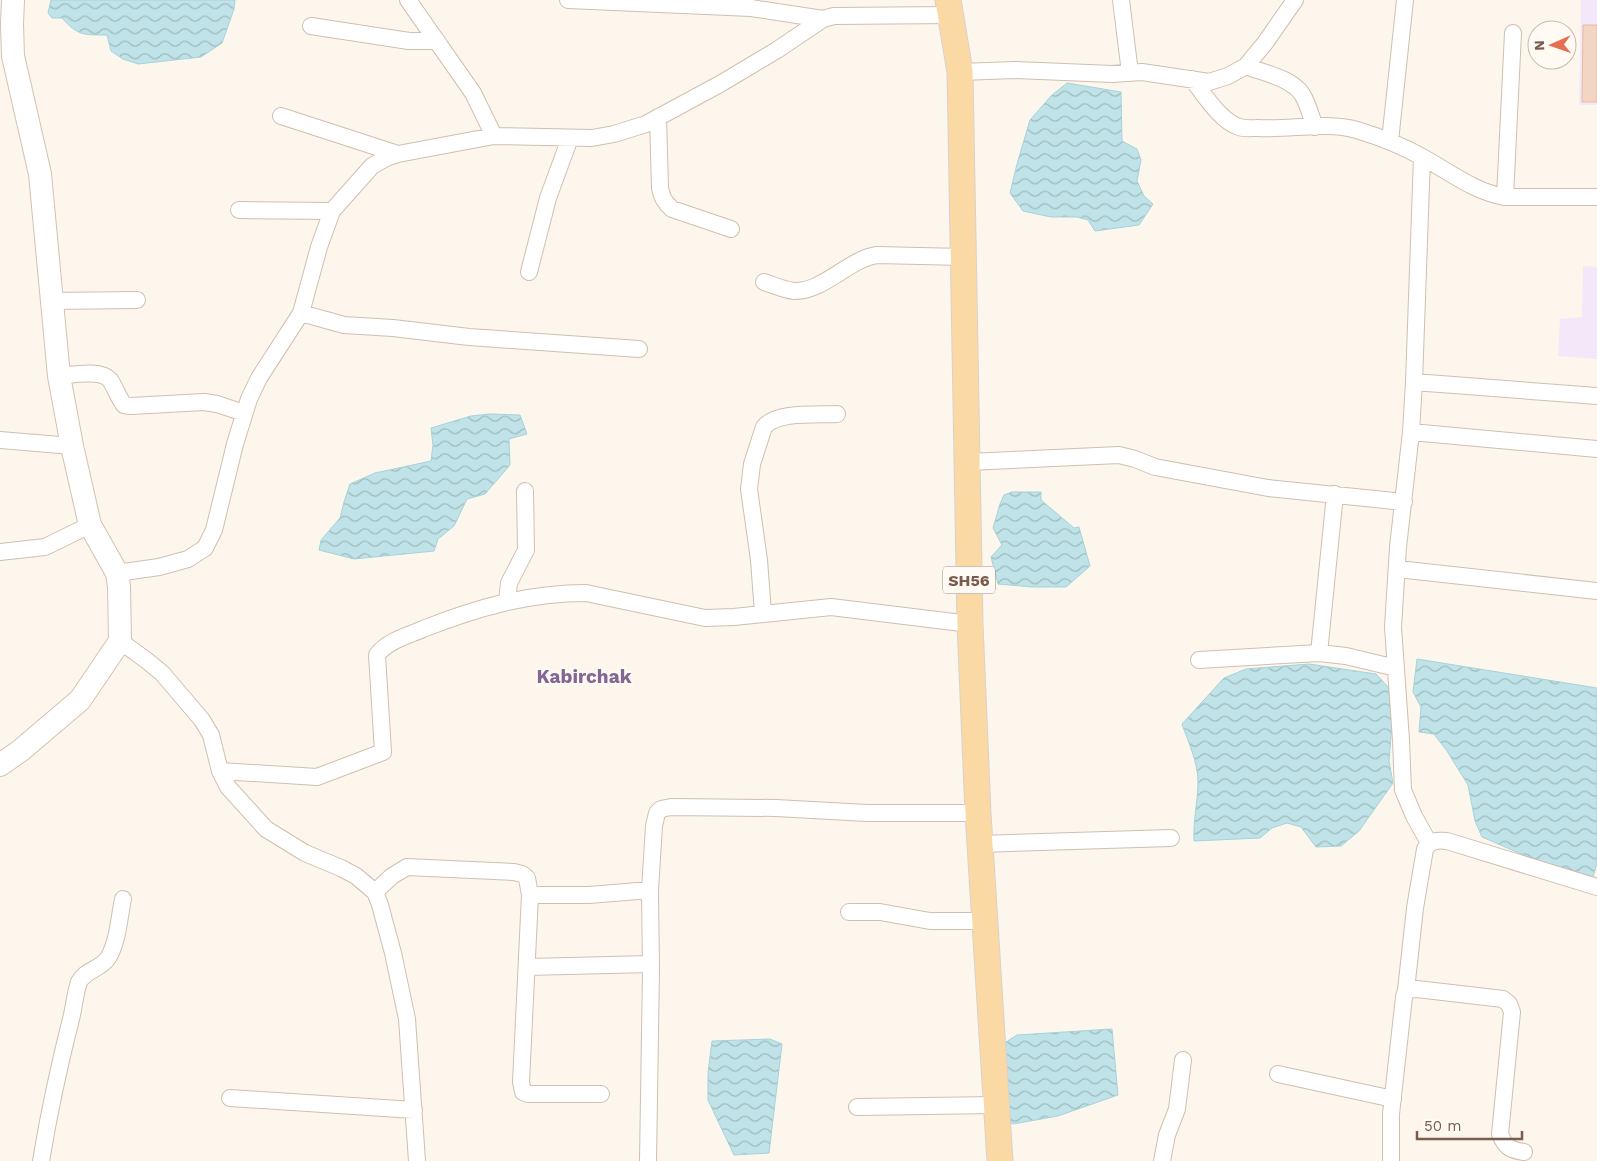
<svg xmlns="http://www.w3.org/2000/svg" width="1597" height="1161" viewBox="0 0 1597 1161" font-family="'Work Sans',sans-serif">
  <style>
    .education { fill: #f3e8fa }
    .water { fill: url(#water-waves); stroke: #a5d3da }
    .building { fill: #f3d5c3; stroke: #e6bba3 }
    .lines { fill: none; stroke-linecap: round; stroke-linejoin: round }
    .street-casing { stroke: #d1beb0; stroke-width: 18 }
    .secondary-casing { stroke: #d6c0b0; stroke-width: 24 }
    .primary-casing { stroke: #dad1cd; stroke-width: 27 }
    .street { stroke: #fff; stroke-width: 16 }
    .secondary { stroke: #fff; stroke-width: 22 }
    .primary { stroke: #fbd9a5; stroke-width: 25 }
    .labels { text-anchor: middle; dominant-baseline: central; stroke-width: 4; stroke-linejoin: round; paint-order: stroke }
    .shield { fill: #fffaf3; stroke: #a28b7f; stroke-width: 1 }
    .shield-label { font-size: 16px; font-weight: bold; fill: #7a5c4d }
    .neighbourhood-label { font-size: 19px; font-weight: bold; fill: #846695; stroke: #fffaf3 }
  </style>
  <defs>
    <pattern id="water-waves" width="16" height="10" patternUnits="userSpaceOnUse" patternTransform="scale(1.25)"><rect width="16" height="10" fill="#bfe3e8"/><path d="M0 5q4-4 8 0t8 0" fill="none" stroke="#a0bbbe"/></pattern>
  </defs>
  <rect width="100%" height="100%" fill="#fdf6ec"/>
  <!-- education -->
  <path class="education" d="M1581 0H1597V105H1579Z
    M1583 266 1597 267V359L1558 356 1560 319 1582 317Z"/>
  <!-- water -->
  <path class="water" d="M51 0H235L234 9 222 43 201 57 138 64 123 59 111 51 107 35C84 35 78 36 62 18H52L48 13Z
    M1067 83 1121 92 1122 141 1137 149 1141 160 1137 181 1144 196 1153 204 1139 225 1095 231 1088 220 1077 217H1051L1023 211 1010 193 1017 164 1030 120 1051 96Z
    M490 414 520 415 527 434 509 439 510 465 485 494 467 499 454 526 438 539 434 551 354 559 319 550 321 540 340 518 344 502 350 484 375 473 431 461 433 445 431 428 471 416Z
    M1012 492H1041V500L1074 528 1079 527 1090 566 1066 587H1033L998 584 991 557 1002 545 993 528 1000 504 1004 495Z
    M1417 659 1597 688V863L1593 877 1549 866 1482 837 1475 821 1468 785 1447 751 1434 734 1419 732 1421 707 1413 692Z
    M1309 664 1376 674 1389 688 1392 723 1389 761 1393 783 1359 831 1341 846 1316 847 1301 827 1287 823 1272 828 1260 838 1194 841C1193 820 1198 801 1198 781 1198 763 1188 741 1182 724L1224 678 1246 669Z
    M1112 1029 1118 1095 1058 1116 1013 1124 1001 1117 1006 1042 1017 1035Z
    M770 1039 782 1044 769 1153 734 1155 708 1100V1073L712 1041Z"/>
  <!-- building -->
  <path class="building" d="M1583 25H1597V102H1582Z"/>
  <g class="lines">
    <!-- street casing -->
    <g class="street-casing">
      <path id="street" d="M408 0 473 93 494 136
        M568 0 751 8 823 19
        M1121 0 1130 73
        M311 26 409 41H437
        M1246 66C1264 73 1291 78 1302 94 1308 104 1311 116 1315 127
        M960 72 1015 70 1112 74 1142 72 1209 82 1228 76 1246 66 1265 43 1295 0
        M1192 79C1204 94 1220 121 1239 127 1245 129 1252 128 1258 128 1290 130 1326 121 1357 130 1380 137 1403 146 1424 158 1451 173 1475 192 1505 197H1597
        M281 116 398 154
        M658 117 660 188C662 197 664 202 672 209L731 229
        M1390 141 1405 0
        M1422 157 1414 382 1411 432 1398 547 1393 627 1401 740 1403 790 1414 816 1429 843
        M1505 197 1513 33
        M239 210 332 211
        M529 272 548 198 570 138
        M764 282C773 285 784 290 794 291 823 292 849 259 877 255L963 257
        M51 301 137 300
        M301 313 344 325 393 328 469 337 639 349
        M59 376C72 375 101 369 110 380 115 387 118 397 124 405L131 406 204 402 217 404 244 413
        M1414 382 1597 396
        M1411 432 1597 449
        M0 440 72 446
        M968 462 1119 455 1135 459 1155 467 1268 488 1404 502
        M0 552 45 547 90 525
        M1398 569 1597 591
        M117 573 159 567 188 559 205 548 214 530 235 444 249 399 259 378 301 313 319 247 332 211 372 166 386 158 398 154 494 136 592 138 614 134 646 124 720 84 777 50 823 19 834 16 951 15
        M507 601 509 583 526 550 525 491
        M763 613 759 560 749 489 752 464 764 427C777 411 816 415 837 414
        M120 641 146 660 162 673 202 720 211 735 220 771 228 787 266 829 305 853 341 868 356 876 375 892 380 905 393 953 407 1019 417 1161
        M1319 653 1335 494
        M1199 660 1319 653 1346 656 1396 668
        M220 771 317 777 383 752 377 655C387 641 407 636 423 629 476 608 528 593 586 593L705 618 734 617 831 607 970 624
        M980 844 1171 838
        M375 892 392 876 407 867 514 872 522 874 527 878 530 895 521 1082 523 1092 528 1094H601
        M530 895H589L650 890
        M849 912H880L930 921H984
        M527 967 651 964
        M1406 990 1415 908 1425 849C1431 840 1437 840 1447 841L1597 887
        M1278 1074 1393 1099
        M230 1098 414 1110
        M857 1107 996 1105
        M41 1161C49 1113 59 1066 71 1019 74 1008 75 993 79 982 85 970 101 969 108 958 118 942 119 918 123 899
        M648 1161 651 971 650 890 654 826 657 813 661 809 671 807 776 808 867 813H978
        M1162 1161 1167 1135 1177 1109 1183 1060
        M1391 1161V1114L1404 997 1406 990 1417 989 1503 999 1509 1004 1512 1012 1500 1134C1505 1147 1510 1150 1524 1152"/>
    </g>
    <!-- secondary casing -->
    <g class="secondary-casing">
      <path id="secondary" d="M0 765 20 751 80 700 120 641 119 587 117 573 90 525 72 446 59 376 40 174 13 56 12 24 13 0"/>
    </g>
    <!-- primary casing -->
    <g class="primary-casing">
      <path id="primary" d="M948 0 960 72 970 624 978 813 1000 1161"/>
    </g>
    <!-- street -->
    <use href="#street" class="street"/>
    <!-- secondary -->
    <use href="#secondary" class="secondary"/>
    <!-- primary -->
    <use href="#primary" class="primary"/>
  </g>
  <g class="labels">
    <!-- shield labels -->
    <rect class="shield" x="943" y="566.5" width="52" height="27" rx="4"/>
    <g class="shield-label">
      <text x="969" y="580">SH56</text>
    </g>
    <!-- neighbourhood labels -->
    <g class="neighbourhood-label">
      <text x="584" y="676">Kabirchak</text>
    </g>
  </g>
  <!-- north arrow -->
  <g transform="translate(1552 45) rotate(268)"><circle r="24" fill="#fffaf3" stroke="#cabbb1"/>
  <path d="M0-4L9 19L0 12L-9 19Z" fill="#e76f51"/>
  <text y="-8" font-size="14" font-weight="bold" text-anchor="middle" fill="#7a5c4d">N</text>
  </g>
  <!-- scale -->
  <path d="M1417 1131v8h105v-8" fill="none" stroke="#7a5c4d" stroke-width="2.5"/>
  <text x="1424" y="1131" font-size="15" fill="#7a5c4d" stroke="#fffaf3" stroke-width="4" paint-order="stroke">50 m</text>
</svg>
